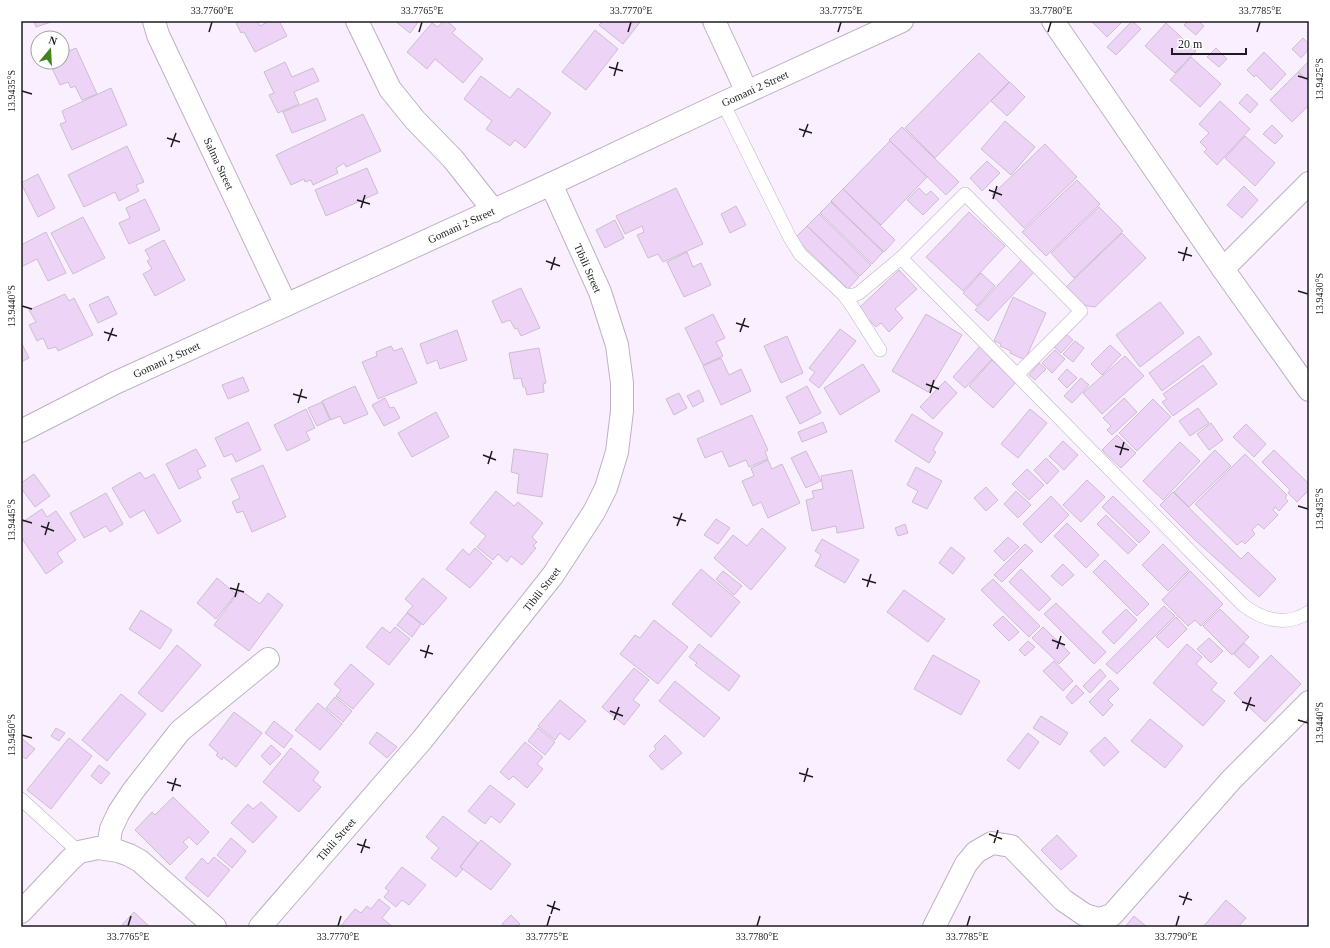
<svg xmlns="http://www.w3.org/2000/svg" width="1330" height="948" viewBox="0 0 1330 948" font-family="'Times New Roman',serif">
  <style>
    .building { fill: #edd3f6; stroke: #cbbed0 }
    .lines { fill: none; stroke-linecap: round; stroke-linejoin: round }
    .service-casing { stroke: #beb1c3; stroke-width: 14 }
    .minor-casing { stroke: #beb1c3; stroke-width: 24 }
    .service { stroke: #fff; stroke-width: 13 }
    .minor { stroke: #fff; stroke-width: 22 }
    .ticks { fill: none; stroke: #1e1a20; stroke-width: 1.5 }
    .labels { text-anchor: middle; dominant-baseline: central; stroke-width: 4; stroke-linejoin: round; paint-order: stroke }
    .street-label { font-size: 11px; fill: #1e1a20; stroke: #fff }
    .neatline { fill: none; stroke: #1e1a20; stroke-width: 1.5 }
    .ticks-label { font-size: 10px; text-anchor: middle; fill: #1e1a20 }
  </style>
  <rect width="100%" height="100%" fill="#faefff"/>
  <!-- building -->
  <path class="building" d="M34 21H54L36 27Z
    M240 21H257L260 26 269 21H279L287 36 255 52 244 32 241 33 236 23Z
    M395 21H419L410 33Z
    M443 21H447L456 29 452 33 483 59 463 83 435 59 427 69 407 52 432 23 438 27Z
    M603 21H641L623 44 599 25Z
    M1091 21H1123L1107 37Z
    M1132 21 1141 29 1116 55 1107 47Z
    M1188 21H1198L1204 26 1196 35 1184 25Z
    M1166 23 1196 51 1175 73 1145 46Z
    M595 30 618 49 586 90 562 72Z
    M1303 38 1309 44V49L1301 58 1292 49Z
    M76 48 97 94 82 100 75 86 71 88 68 82 60 85 49 62H62V54Z
    M1216 48 1227 59 1219 67 1207 57Z
    M1264 52 1286 74 1271 90 1256 75 1254 77 1247 70Z
    M979 53 1009 82 935 158 905 128Z
    M1191 57 1221 84 1200 107 1170 80Z
    M1309 61V82L1298 72Z
    M285 62 292 77 313 68 319 81 294 92 299 104 278 113 269 95 274 93 264 72Z
    M1298 72 1309 82V105L1292 122 1270 100Z
    M481 76 510 98 518 88 551 113 525 148 515 140 510 146 486 129 492 121 464 99Z
    M1010 82 1025 97 1007 116 991 101Z
    M111 88 127 125 72 150 60 124 66 122 62 111Z
    M1247 94 1258 104 1250 113 1239 103Z
    M317 98 326 120 292 133 283 112Z
    M1220 101 1250 129 1217 165 1204 152 1207 149 1200 142 1209 133 1199 124Z
    M363 114 381 151 346 167 344 163 336 168 338 173 313 185 311 180 305 182 304 179 291 185 276 155Z
    M1005 121 1035 147 1011 175 981 149Z
    M1272 125 1283 136 1275 144 1263 134Z
    M902 127 959 182 946 195 889 140Z
    M1245 136 1275 163 1255 186 1225 158Z
    M890 141 927 177 881 225 843 189Z
    M1045 144 1077 177 1024 228 992 195Z
    M127 146 144 182 136 185 139 191 119 201 115 192 84 207 68 175Z
    M987 161 1000 173 982 191 970 178Z
    M367 168 378 193 326 216 315 190Z
    M38 174 55 208 38 217 21 183Z
    M1077 180 1100 204 1046 256 1022 232Z
    M1244 186 1258 200 1242 218 1227 205Z
    M676 188 703 244 663 262 658 254 648 258 637 235 644 232 642 226 625 234 616 216Z
    M919 188 926 195 931 191 939 199 923 215 907 200Z
    M843 189 895 240 884 252 831 201Z
    M145 199 160 230 129 244 119 223 130 218 126 208Z
    M831 202 883 252 872 264 820 213Z
    M736 206 746 225 730 233 721 214Z
    M1099 207 1123 231 1074 278 1051 253Z
    M969 212 1005 246 963 291 926 257Z
    M819 214 871 265 860 276 807 226Z
    M83 217 105 258 73 274 51 233Z
    M615 220 624 238 605 248 596 230Z
    M807 226 859 277 848 289 795 238Z
    M46 232 66 273 48 281 37 259 21 267V245Z
    M1122 233 1146 258 1095 307 1083 305 1066 287Z
    M164 240 185 280 155 296 143 274 152 269 147 261 150 259 145 250Z
    M687 252 693 267 701 263 711 285 684 297 667 262Z
    M1023 258 1036 270 988 321 975 310Z
    M899 270 917 289 895 309 903 318 889 332 881 323 876 327 858 309Z
    M981 273 995 286 977 306 963 293Z
    M521 288 540 328 521 336 517 328 515 329 510 320 502 323 492 301Z
    M65 294 69 301 74 298 93 335 58 351 56 347 48 349 43 338 37 341 29 325 36 322 29 310Z
    M108 296 117 314 98 323 89 305Z
    M1013 297 1046 313 1025 360 1010 353 1011 351 1000 346 1001 344 994 341Z
    M1160 302 1184 333 1140 367 1116 335Z
    M713 314 725 338 716 342 723 356 703 365 685 328Z
    M926 314 962 335 928 392 892 371Z
    M840 329 856 341 819 388 809 380 815 372 809 368Z
    M457 330 467 360 440 369 437 360 427 364 420 344Z
    M1065 333 1073 340 1061 353 1053 346Z
    M787 336 803 373 781 383 764 346Z
    M1199 336 1212 354 1162 391 1149 373Z
    M1075 341 1084 348 1073 362 1063 354Z
    M21 342 29 358 21 362Z
    M981 345 994 357 965 388 953 377Z
    M1110 345 1121 355 1102 375 1091 364Z
    M391 346 394 351 402 348 417 383 378 399 362 362 377 356 376 352Z
    M539 348 546 383 543 384 544 392 527 395 525 387H523L521 378 514 379 509 353Z
    M1055 350 1065 359 1052 373 1042 363Z
    M1125 356 1144 376 1102 414 1083 393Z
    M721 358 729 375 741 369 751 391 721 405 703 366Z
    M992 360 1016 382 993 408 969 386Z
    M1039 363 1046 369 1035 380 1029 375Z
    M863 364 880 391 840 415 824 388Z
    M1203 365 1217 384 1173 416 1162 402 1167 399 1163 394Z
    M1067 369 1077 378 1067 388 1058 379Z
    M243 377 249 391 228 399 222 385Z
    M1081 378 1089 385 1072 403 1064 396Z
    M945 381 957 393 933 419 920 407Z
    M355 386 368 414 344 424 340 416 331 420 322 401Z
    M807 386 821 413 800 424 786 397Z
    M699 390 704 401 693 407 687 396Z
    M679 393 687 408 674 415 666 399Z
    M385 398 390 408 394 407 400 418 384 426 372 405Z
    M1124 398 1137 412 1112 435 1107 430 1111 426 1103 418Z
    M1153 399 1171 417 1137 451 1119 433Z
    M322 402 330 420 317 426 308 408Z
    M1198 408 1209 423 1190 436 1179 421Z
    M306 409 315 428 306 432 310 440 287 451 274 425Z
    M1030 409 1047 423 1018 458 1001 444Z
    M436 412 449 437 412 457 398 433Z
    M912 414 943 433 933 450 936 452 929 463 895 441Z
    M752 415 768 450 765 452 768 459 749 467 746 460 729 467 722 451 705 458 697 439Z
    M248 422 261 450 236 462 232 454 224 457 215 438Z
    M823 422 827 432 802 442 798 432Z
    M1211 423 1223 440 1209 450 1197 434Z
    M1246 424 1266 444 1254 457 1233 437Z
    M1117 435 1136 453 1121 468 1102 450Z
    M1063 441 1078 455 1064 470 1049 456Z
    M1180 442 1200 461 1163 500 1143 481Z
    M196 449 206 466 197 470 201 478 179 489 166 464Z
    M514 449 548 454 542 497 517 493 519 474 511 472Z
    M1215 450 1231 466 1189 507 1174 492Z
    M1274 450 1309 484V490L1297 502 1288 493 1290 490 1262 462Z
    M806 451 821 481 806 488 791 458Z
    M1245 454 1287 495 1285 498 1288 501 1279 511 1275 507 1273 510 1278 515 1264 529 1258 524 1252 530 1255 534 1245 544 1242 541 1237 545 1195 504Z
    M1046 458 1059 471 1047 484 1034 470Z
    M768 460 772 469 782 464 800 503 768 518 761 502 753 506 742 481 754 476 751 468Z
    M263 465 286 517 252 532 243 511 237 513 232 502 240 498 231 479Z
    M916 467 942 481 927 509 912 502 918 491 907 485Z
    M1027 469 1044 485 1029 500 1012 484Z
    M852 470 864 528 837 533 836 526 812 531 806 500 814 498 812 491 823 489 821 476Z
    M140 472 145 479 154 474 181 521 158 534 144 510 130 518 112 488Z
    M34 474 50 496 35 507 21 488V483Z
    M1087 480 1105 497 1081 522 1063 505Z
    M986 487 998 500 986 511 974 498Z
    M496 491 514 506 518 502 543 523 532 537 537 542 533 546 536 548 522 565 511 556 507 562 498 554 493 560 477 547 486 536 470 523Z
    M1016 491 1031 505 1018 518 1004 504Z
    M1173 492 1241 559 1248 552 1276 579 1259 597 1195 540 1160 505Z
    M106 493 123 524 110 532 106 526 84 538 70 513Z
    M1051 496 1069 515 1041 543 1023 524Z
    M1113 496 1150 532 1139 543 1102 507Z
    M42 509 47 517 56 511 76 540 57 553 63 562 46 574 21 537V523Z
    M1106 515 1137 545 1128 554 1097 524Z
    M716 519 730 528 718 544 704 535Z
    M1067 523 1099 555 1086 568 1054 536Z
    M905 524 908 533 898 536 895 528Z
    M762 528 786 548 751 590 714 558 733 535 747 546Z
    M1008 537 1019 547 1004 561 994 551Z
    M822 539 859 560 845 583 815 566 821 555 815 551Z
    M1025 544 1033 551 1002 582 994 575Z
    M1163 544 1189 570 1168 591 1142 565Z
    M951 547 965 558 953 574 939 563Z
    M475 548 492 563 470 588 446 569 463 549 469 555Z
    M1105 560 1149 604 1137 616 1093 572Z
    M1063 564 1074 575 1062 586 1051 576Z
    M701 569 740 602 711 637 672 604Z
    M1021 569 1051 599 1039 611 1009 582Z
    M723 571 742 586 734 595 716 579Z
    M1190 571 1223 604 1201 626 1195 620 1188 626 1162 600Z
    M217 578 236 594 216 619 197 603Z
    M423 578 447 598 423 625 407 612 413 606 405 599Z
    M993 579 1040 626 1029 637 981 590Z
    M240 590 260 604 268 593 283 605 249 651 214 625Z
    M904 590 945 619 928 642 887 612Z
    M1056 603 1106 652 1094 664 1044 614Z
    M1164 606 1175 616 1117 674 1106 664Z
    M1126 609 1137 620 1114 644 1102 632Z
    M1220 609 1249 637 1232 655 1203 626Z
    M141 610 172 630 160 649 129 629Z
    M407 613 421 624 412 637 397 625Z
    M1003 616 1019 632 1009 641 993 625Z
    M1176 617 1187 629 1168 648 1156 637Z
    M654 620 688 647 658 684 620 654 635 635 640 638Z
    M382 627 390 633 395 627 410 639 389 665 366 647Z
    M1043 627 1070 653 1059 664 1032 638Z
    M1209 638 1223 651 1211 663 1197 649Z
    M1028 641 1035 647 1025 656 1019 650Z
    M1244 643 1259 657 1249 668 1234 654Z
    M699 644 740 676 729 691 695 665 697 663 689 657Z
    M1187 644 1202 657 1196 664 1217 683 1211 690 1225 701 1203 726 1153 683Z
    M177 645 201 665 162 712 138 693Z
    M933 655 980 681 961 715 914 689Z
    M1271 655 1301 684 1265 722 1234 693Z
    M1054 661 1073 681 1063 691 1043 671Z
    M351 664 374 684 353 709 336 696 341 690 334 684Z
    M634 668 649 680 633 700 640 705 624 725 602 707Z
    M1100 669 1106 676 1090 693 1083 686Z
    M1110 680 1119 689 1108 700 1113 705 1103 716 1089 702Z
    M675 681 720 718 704 737 659 701Z
    M1076 685 1084 693 1072 704 1066 697Z
    M121 694 146 714 107 761 82 740Z
    M335 697 352 711 343 722 326 708Z
    M560 700 586 721 569 740 560 733 555 740 538 726Z
    M318 703 342 724 320 750 295 730Z
    M234 712 262 733 236 767 223 757 222 760 216 755 218 753 209 745Z
    M1041 716 1068 733 1060 745 1033 728Z
    M1150 719 1183 746 1165 768 1131 741Z
    M274 721 293 736 284 748 265 733Z
    M56 728 65 733 59 741 51 736Z
    M538 728 555 742 545 755 528 741Z
    M377 732 397 747 387 758 369 743Z
    M1028 733 1039 742 1019 769 1007 760Z
    M665 735 682 753 662 770 649 756 656 749 654 746Z
    M1105 737 1119 752 1104 766 1090 751Z
    M21 738 35 749 26 759 21 755Z
    M69 738 92 756 51 809 27 790Z
    M525 742 543 757 537 764 543 769 527 788 513 776 509 780 500 772Z
    M271 745 281 754 270 765 261 756Z
    M291 748 319 772 313 780 321 787 299 812 263 782Z
    M99 765 110 773 101 784 91 776Z
    M490 785 515 804 500 823 491 816 485 824 468 811Z
    M173 797 209 832 197 845 189 837 183 842 188 847 170 865 135 830 152 812 155 815Z
    M261 802 277 817 253 843 231 823 248 804 253 809Z
    M443 816 478 843 460 867 463 869 456 877 431 858 439 848 426 837Z
    M1057 835 1077 856 1061 870 1041 850Z
    M231 838 246 851 232 868 217 855Z
    M481 840 511 864 491 890 460 867Z
    M214 857 230 870 208 897 185 878 202 858 208 864Z
    M402 867 426 885 409 905 402 900 396 907 384 897 389 891 385 888Z
    M379 899 390 908 382 918 393 927H340L355 909 361 913 367 906 371 909Z
    M1226 900 1246 918 1238 927H1203Z
    M134 912 150 927H120Z
    M511 915 520 924 516 927H505L502 924Z
    M1134 916 1147 927H1125Z"/>
  <g class="lines">
    <!-- service casing -->
    <g class="service-casing">
      <path id="service" d="M723 103 789 236 800 254 843 294 850 303 880 350
        M901 258 1017 375 1243 605C1263 620 1286 627 1309 612
        M843 294 852 296 859 293 901 258 965 194 1081 311 1017 375
        M21 799 79 852"/>
    </g>
    <!-- minor casing -->
    <g class="minor-casing">
      <g id="minor">
        <path id="s1" d="M154 21 158 35 286 305"/>
        <path d="M357 21 390 89 415 120 453 159 494 211"/>
        <path d="M714 21 747 92"/>
        <path d="M1053 21 1223 269 1309 390"/>
        <path d="M1223 269 1309 183"/>
        <path id="s2" d="M21 431 115 383 551 184 723 103 902 21"/>
        <path d="M108 849 111 829 119 812 133 791 180 731 268 659"/>
        <path d="M21 912 70 860 79 852 98 848 118 851 129 855 140 861 215 927"/>
        <path id="s3" d="M260 927 422 740 553 575 594 512 606 488 617 452 622 411V383L617 345 600 292 551 184"/>
        <path d="M934 927 966 864 976 852 992 843 1011 846 1063 900 1085 915 1099 919 1112 915 1232 779 1309 702"/>
      </g>
    </g>
    <!-- service -->
    <use href="#service" class="service"/>
    <!-- minor -->
    <use href="#minor" class="minor"/>
  </g>
  <!-- ticks -->
  <path class="ticks" d="M209 32 212 22M419 32 422 22M628 32 631 22M838 32 841 22M1048 32 1051 22M1257 32 1260 22M609 67 623 71M614 76 618 62M1298 76 1308 79M22 91 32 94M799 129 812 133M803 137 808 124M167 138 180 142M171 147 176 133M989 190 1002 195M993 199 997 186M357 200 370 204M361 208 365 195M1178 252 1192 256M546 261 560 266M1183 261 1187 247M551 270 555 257M1298 291 1308 294M22 306 32 309M736 323 749 327M104 332 117 336M740 332 745 318M108 341 113 328M926 384 939 389M930 393 934 380M293 394 307 398M298 403 302 389M1115 446 1129 450M483 455 496 460M1120 455 1124 442M488 464 492 451M1298 506 1308 509M673 517 686 521M22 520 32 523M41 526 54 531M677 526 682 513M45 535 49 522M862 579 876 583M867 587 871 574M230 588 244 592M235 597 239 583M1052 640 1065 645M1057 649 1061 636M420 650 433 654M425 658 429 645M1242 702 1255 706M610 711 623 716M1246 711 1251 697M614 720 619 707M1298 720 1308 723M22 735 32 738M799 773 813 777M167 782 181 786M804 782 808 768M172 791 176 778M989 834 1002 839M994 843 998 830M357 844 370 848M361 853 366 839M1179 896 1192 900M547 905 560 910M1183 905 1188 892M551 914 555 901M128 926 131 916M338 926 341 916M547 926 550 916M757 926 760 916M967 926 970 916M1176 926 1179 916"/>
  <g class="labels">
    <!-- street labels -->
    <g class="street-label">
      <text stroke="none"><textPath href="#s2" startOffset="810">Gomani 2 Street</textPath></text>
      <text stroke="none"><textPath href="#s1" startOffset="157">Salma Street</textPath></text>
      <text stroke="none"><textPath href="#s2" startOffset="486">Gomani 2 Street</textPath></text>
      <text transform="translate(588 268) rotate(66)">Tibili Street</text>
      <text stroke="none"><textPath href="#s2" startOffset="162">Gomani 2 Street</textPath></text>
      <text stroke="none"><textPath href="#s3" startOffset="440">Tibili Street</textPath></text>
      <text stroke="none"><textPath href="#s3" startOffset="116">Tibili Street</textPath></text>
    </g>
  </g>
  <!-- border -->
  <rect width="1330" height="948" fill="none" stroke="#ffffff" stroke-width="44"/>
  <!-- north arrow -->
  <g transform="translate(50 50) rotate(18)"><circle r="19" fill="#ffffff" stroke="#a5a3a6"/>
  <path d="M0-3L7 15L0 10L-7 15Z" fill="#438121"/>
  <text y="-6" font-size="11" font-weight="bold" text-anchor="middle" fill="#1e1a20">N</text>
  </g>
  <!-- scale -->
  <path d="M1172 48v6h74v-6" fill="none" stroke="#1e1a20" stroke-width="2"/>
  <text x="1178" y="48" font-size="12" fill="#1e1a20" stroke="#ffffff" stroke-width="3" paint-order="stroke">20 m</text>
  <rect x="22" y="22" width="1286" height="904" class="neatline"/>
  <g class="ticks-label">
    <text x="212" y="14">33.7760°E</text>
    <text x="422" y="14">33.7765°E</text>
    <text x="631" y="14">33.7770°E</text>
    <text x="841" y="14">33.7775°E</text>
    <text x="1051" y="14">33.7780°E</text>
    <text x="1260" y="14">33.7785°E</text>
    <text transform="translate(1319 79) rotate(-90)" y="4">13.9425°S</text>
    <text transform="translate(11 91) rotate(-90)" y="4">13.9435°S</text>
    <text transform="translate(1319 294) rotate(-90)" y="4">13.9430°S</text>
    <text transform="translate(11 306) rotate(-90)" y="4">13.9440°S</text>
    <text transform="translate(1319 509) rotate(-90)" y="4">13.9435°S</text>
    <text transform="translate(11 520) rotate(-90)" y="4">13.9445°S</text>
    <text transform="translate(1319 723) rotate(-90)" y="4">13.9440°S</text>
    <text transform="translate(11 735) rotate(-90)" y="4">13.9450°S</text>
    <text x="128" y="940">33.7765°E</text>
    <text x="338" y="940">33.7770°E</text>
    <text x="547" y="940">33.7775°E</text>
    <text x="757" y="940">33.7780°E</text>
    <text x="967" y="940">33.7785°E</text>
    <text x="1176" y="940">33.7790°E</text>
  </g>
</svg>
